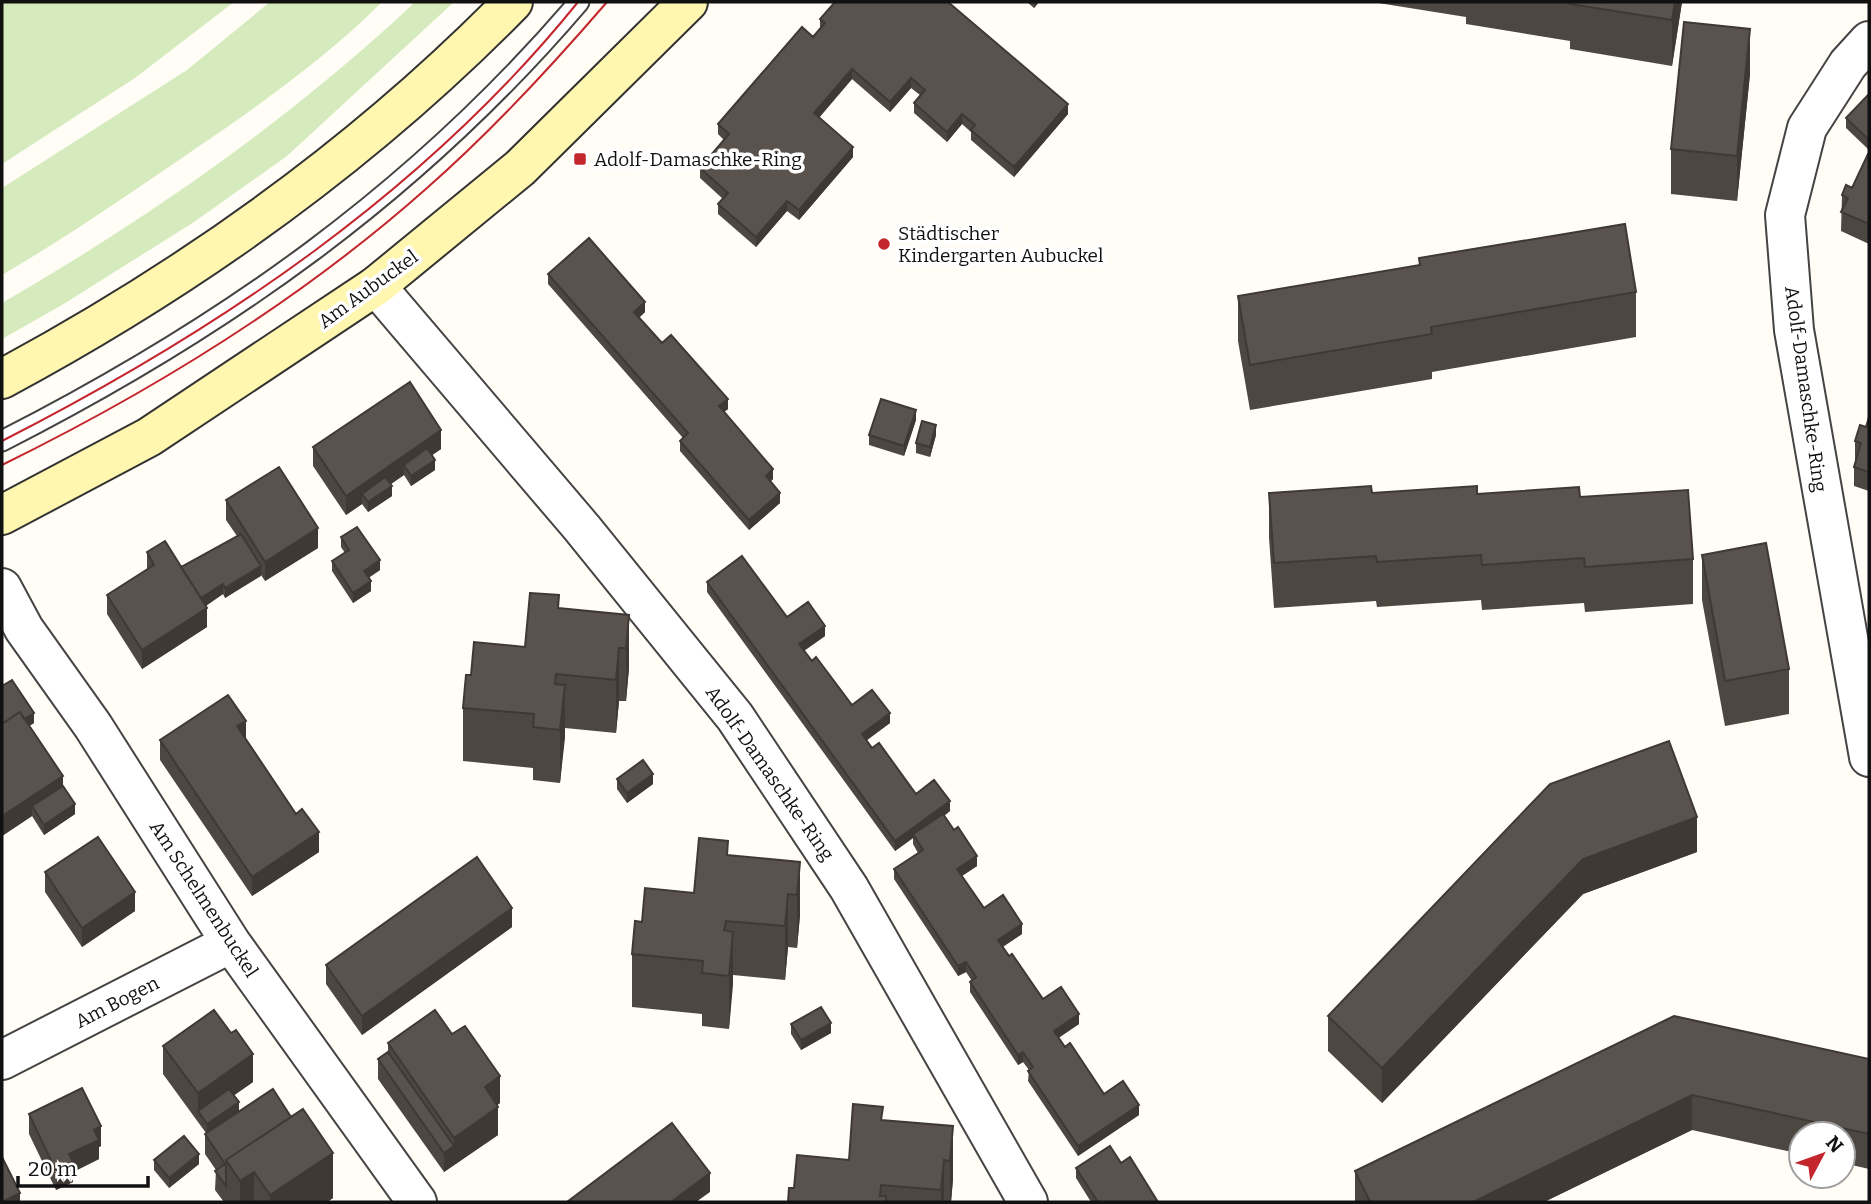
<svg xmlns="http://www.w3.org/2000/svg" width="1871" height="1204" viewBox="0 0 1871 1204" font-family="Bitter,serif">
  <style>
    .green { fill: #d5ebbd }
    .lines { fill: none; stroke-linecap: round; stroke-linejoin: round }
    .lane-casing { stroke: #444; stroke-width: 23 }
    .street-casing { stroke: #444; stroke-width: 42 }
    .secondary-casing { stroke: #333; stroke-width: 42 }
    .lane { stroke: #fff; stroke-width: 19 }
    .street { stroke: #fff; stroke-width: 38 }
    .secondary { stroke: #fff6b0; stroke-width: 38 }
    .tram { stroke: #c4262e; stroke-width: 2 }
    .wall { fill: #4d4742 }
    .shaded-wall { fill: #3f3936 }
    .building { fill: #5a524d; stroke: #3f3936; stroke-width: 2 }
    .poi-dot { fill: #c4262e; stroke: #fff; stroke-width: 2.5 }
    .labels { text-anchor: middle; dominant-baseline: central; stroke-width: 7; stroke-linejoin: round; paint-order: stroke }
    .poi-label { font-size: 19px; fill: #111; stroke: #fff; text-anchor: start }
    .street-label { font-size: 19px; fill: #111; stroke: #fff }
  </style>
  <rect width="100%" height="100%" fill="#fffdf5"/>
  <!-- green -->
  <path class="green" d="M2 2H234L135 78 2 164Z
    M270 2H382C321 63 248 113 176 162 119 201 62 240 2 275V188L187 70Z
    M415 2H454L287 156 194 222 62 305 2 339V303C149 218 291 119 415 2Z"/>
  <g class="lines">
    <!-- lane casing -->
    <g class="lane-casing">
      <path id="lane" d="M2 441C224 328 416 193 579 2"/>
    </g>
    <!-- street casing -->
    <g class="street-casing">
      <path id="street" d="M1869 41 1848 64 1807 128 1785 215 1794 330 1869 757
        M376 286 582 528 735 717 849 888 1028 1202
        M2 588 24 629 93 726 231 943 417 1202
        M2 1060 231 943"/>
    </g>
    <!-- secondary casing -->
    <g class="secondary-casing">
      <path id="secondary" d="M2 379C190 278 363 155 513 2
        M2 515 149 437 376 286 520 168 688 2"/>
    </g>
    <!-- lane -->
    <use href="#lane" class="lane"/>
    <!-- street -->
    <use href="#street" class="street"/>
    <!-- secondary -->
    <use href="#secondary" class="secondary"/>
    <!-- tram -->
    <path class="tram" d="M2 441C218 331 425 192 578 2
      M2 465C153 391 301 300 427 188 492 131 551 67 607 2"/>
  </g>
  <!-- wall -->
  <path class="wall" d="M1027 2H1039L1034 8Z
    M1372 2H1682L1672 66 1570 49V41L1466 24V17Z
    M820 19 1068 114 1014 177 971 140V132L962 124 947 142 914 113V103L920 95 911 88 890 112 852 79 819 118 853 157 799 220 787 211 756 247 718 214V204L723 199 700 178V168L724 140 718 134V124L813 37 820 29Z
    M1750 74 1737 201 1671 194V149Z
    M1869 94V150L1846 128V118Z
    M1869 154V244L1841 231 1842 195 1852 188Z
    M1419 258 1636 292V337L1432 372V379L1250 410 1238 341V296L1419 265Z
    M548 274 645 312 639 318 662 343 728 409 724 412 773 479 770 482 780 503 749 530 680 451V441L683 438 548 284Z
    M1869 417V491L1854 486V467L1856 461 1855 460V441L1866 427Z
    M916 420 904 456 869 445V435Z
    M936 435 930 457 916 453V443Z
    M313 447 441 449 432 455 435 470 411 486 404 475 390 484 392 496 368 512 362 504 346 515 313 466Z
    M1269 493 1477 494 1580 497 1693 559V604L1585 612 1584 603 1482 610 1481 600 1377 607 1376 601 1274 608 1269 538Z
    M226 500 318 548 265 581 261 575 225 598 223 594 206 606 207 627 142 669 107 614V595L147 570V552L181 567 237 536 226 520Z
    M341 537 380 570 368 578 371 591 353 603 332 571V561L345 553 341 547Z
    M1702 555 1789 669V714L1725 726 1702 600Z
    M707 582 787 617 825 636 804 651 852 705 890 723 866 740 872 748 916 794 950 811 944 816 977 866 962 876 984 908 1022 934 1003 947 1009 956 1043 999 1079 1024 1058 1038 1104 1094 1139 1115 1078 1156 1028 1081 1029 1070 1023 1062 1018 1065 970 992V982L972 981 966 972 958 976 894 879V869L918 853 913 844V838L895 851 707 592Z
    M559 609 629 615V668L626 701H619L616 733 565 728 560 783 533 780V768L463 761V708L471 675 525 647Z
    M2 686 34 723 29 726 63 786 75 814 44 835 32 816 2 836Z
    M246 739 296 814 319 852 252 896 160 760V740Z
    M617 779 653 784 627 803 617 789Z
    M1550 784 1697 852 1583 894 1382 1103 1328 1051V1016Z
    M728 855 800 862V915L797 948 788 947 785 980 733 975 729 1029 702 1026V1014L632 1007V954L642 922 694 893Z
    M45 872 135 911 82 947 45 892Z
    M512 927 362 1035 326 984V965Z
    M1674 1016 1869 1059V1169L1843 1163V1134H1801V1154L1692 1130 1544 1202H1355V1171Z
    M791 1024 831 1033 801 1050 791 1034Z
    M388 1043 500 1103 497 1105 498 1135 444 1172 378 1079V1059L388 1052Z
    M163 1046 253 1082 234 1095 239 1112 333 1198 327 1202H224L215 1190 216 1170 205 1154V1134L206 1133 163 1074Z
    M29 1114 101 1146 99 1147V1159L73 1172V1182L56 1190 29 1134Z
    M883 1120 953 1126V1179L951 1202H788L794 1188 849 1160Z
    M154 1160 199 1164 169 1188 154 1170Z
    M1076 1168 1158 1202H1091L1076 1178Z"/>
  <!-- shaded-wall -->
  <path class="shaded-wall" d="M1034 2H1039L1034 8Z
    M1675 2H1682L1672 66V20Z
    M1750 29V74L1737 201V156Z
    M852 69V79L814 123V113Z
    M911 78V88L890 112V102Z
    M1068 104V114L1014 177V167Z
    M962 114V124L947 142V132Z
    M853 147V157L799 220V210Z
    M787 201V211L756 247V237Z
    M645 302V312L634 322V312Z
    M728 399V409L719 416V406Z
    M916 410V420L904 456V446Z
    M936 425V435L930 457V447Z
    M441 430V449L408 472 404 465V475L367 501 362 494V504L346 515V496Z
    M435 460V470L411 486V476Z
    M773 469V479L766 486V476Z
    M392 486V496L368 512V502Z
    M780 493V503L749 530V520Z
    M318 528V548L265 581V562Z
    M380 560V570L364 581V571Z
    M261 566V576L225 598V588Z
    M371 581V591L353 603V593Z
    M223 584V594L197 611V601Z
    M207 608V627L142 669V650Z
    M629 615V668L626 701V648Z
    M825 626V636L799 654V644Z
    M619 648V701L616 733V680Z
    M565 685V738L560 783V730Z
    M34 713V723L4 742V732Z
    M890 713V723L862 744V734Z
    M246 721V740L237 726Z
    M653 774V784L627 803V793Z
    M63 776V796L32 806V816L2 836V816Z
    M950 801V811L914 837 913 834V838L895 851V841Z
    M75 804V814L44 835V825Z
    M1697 817V852L1583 894 1382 1103V1068L1583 859Z
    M319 832V852L252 896V877Z
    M977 856V866L957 879V869Z
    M800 862V915L797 948V895Z
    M135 892V911L82 947V928Z
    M788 894V947L785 980V926Z
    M512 908V927L362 1035V1016Z
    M1022 924V934L998 949V940Z
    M733 932V985L729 1029V976Z
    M966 962V972L958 976V966Z
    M1079 1014V1024L1054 1041V1031Z
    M831 1023V1033L801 1050V1040Z
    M1023 1052V1062L1018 1065V1055Z
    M253 1054V1082L202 1118 198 1111V1093Z
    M500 1076V1103L485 1114V1087Z
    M1692 1095V1130L1544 1202H1473Z
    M239 1102V1112L207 1134V1124Z
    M1139 1105V1115L1078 1156V1146Z
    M498 1107V1135L444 1172V1153L454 1146V1138Z
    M101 1126V1146L99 1147V1159L73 1172V1182L56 1190V1171L69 1154 94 1130Z
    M953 1126V1179L951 1202H950V1161Z
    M333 1153V1198L327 1202H270V1195Z
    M199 1154V1164L169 1188V1178Z
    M944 1160V1202H941V1190Z
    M254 1172V1202H240V1181Z
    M710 1173V1192L696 1202H671Z
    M20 1193V1202H2Z"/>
  <!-- building -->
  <path class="building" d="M835 2H948L1068 104 1014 167 971 130 975 125 962 114 947 132 914 103 925 90 911 78 890 102 852 69 814 113 853 147 799 210 787 201 756 237 718 204 728 193 700 168 729 134 718 124 802 27 813 37 825 23 820 19Z
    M1570 2H1675L1672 20 1570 4Z
    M1684 22 1750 29 1737 156 1671 149Z
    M1869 94V140L1846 118Z
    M1868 154H1869V224L1841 212 1848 198 1842 195 1846 185 1852 188Z
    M1625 224 1636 292 1431 327 1432 334 1250 365 1238 296 1420 265 1419 258Z
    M589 238 645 302 634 312 662 343 671 335 728 399 719 406 773 469 766 476 780 493 749 520 680 441 688 433 548 274Z
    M410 382 441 430 346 496 313 447Z
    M881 399 916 410 904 446 869 435Z
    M1869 417V472L1854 467 1861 443 1855 441 1860 425 1866 427Z
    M922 421 936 425 930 447 916 443Z
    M427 448 435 460 411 476 404 465Z
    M279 467 318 528 265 562 226 500Z
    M385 477 392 486 368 502 362 494Z
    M1371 486 1372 493 1477 486V494L1579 487 1580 497 1688 490 1693 559 1585 567 1584 558 1482 565 1481 555 1377 562 1376 556 1274 563 1269 493Z
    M357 527 380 560 364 571 371 581 353 593 332 561 349 550 341 537Z
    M241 534 261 566 225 588 223 584 201 598 181 567Z
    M165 541 207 608 142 650 107 595 154 565 147 552Z
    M1766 543 1789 669 1725 681 1702 555Z
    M742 556 787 617 808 602 825 626 799 644 812 661 816 657 852 705 872 690 890 713 862 734 872 748 879 743 916 794 934 780 950 801 895 841 707 582Z
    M530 593 559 595 558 608 629 615 626 648H619L616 680 556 674 555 684 565 685 560 730 533 727 534 714 463 708 466 675H471L474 642 525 647Z
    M12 680 34 713 24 719 20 712 2 724V686Z
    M228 695 246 721 237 726 296 814 302 809 319 832 252 877 160 740Z
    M20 712 63 776 2 816V724Z
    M1669 741 1697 817 1583 859 1382 1068 1328 1016 1550 784Z
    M643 760 653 774 627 793 617 779Z
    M63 786 75 804 44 825 32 806Z
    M943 814 954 830 958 827 977 856 957 869 984 908 1003 895 1022 924 998 940 1009 956 1012 954 1043 999 1061 987 1079 1014 1054 1031 1065 1047 1070 1043 1104 1094 1123 1081 1139 1105 1078 1146 1028 1071 1033 1067 1023 1052 1018 1055 970 982 976 977 966 962 958 966 894 869 923 850 913 834Z
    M98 837 135 892 82 928 45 872Z
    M699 838 728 841 727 855 800 862 797 895 788 894 785 926 726 921 724 930 733 932 729 976 702 973 703 961 632 954 635 921 642 922 645 888 694 893Z
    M477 857 512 908 362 1016 326 965Z
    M821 1007 831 1023 801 1040 791 1024Z
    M214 1010 231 1033 236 1030 253 1054 198 1093 163 1046Z
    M435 1010 452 1034 465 1026 500 1076 485 1087 498 1107 454 1138 388 1043Z
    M1674 1016 1869 1059V1134L1692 1095 1473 1202H1370L1355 1171Z
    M388 1052 454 1146 444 1153 378 1059Z
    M82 1088 101 1126 94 1130 99 1140 69 1154 73 1162 56 1171 29 1114Z
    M229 1089 239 1102 207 1124 198 1111Z
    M273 1089 291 1117 226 1160V1186L215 1171 225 1164 205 1134Z
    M853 1104 883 1107 881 1120 953 1126 950 1161 944 1160 941 1190 881 1185 880 1196H886V1202H788L789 1188H794L797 1155 849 1160Z
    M303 1109 333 1153 270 1195 254 1172 240 1181 226 1160Z
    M672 1123 710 1173 671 1202H567Z
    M184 1136 199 1154 169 1178 154 1160Z
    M1110 1146 1121 1163 1130 1157 1158 1202H1098L1076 1168Z
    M2 1157 20 1193 2 1202Z"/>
  <!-- markers -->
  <g class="poi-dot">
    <rect x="573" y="152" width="14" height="14" rx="3.5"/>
    <circle cx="884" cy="244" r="7"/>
  </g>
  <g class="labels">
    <!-- poi labels -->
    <g class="poi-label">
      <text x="594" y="159">Adolf-Damaschke-Ring</text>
      <text x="898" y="233">Städtischer<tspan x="898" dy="22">Kindergarten Aubuckel</tspan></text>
    </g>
    <!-- street labels -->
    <g class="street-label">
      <text transform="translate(368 289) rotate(-36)">Am Aubuckel</text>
      <text transform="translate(1806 389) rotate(82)">Adolf-Damaschke-Ring</text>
      <text transform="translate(770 773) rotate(55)">Adolf-Damaschke-Ring</text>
      <text transform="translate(204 899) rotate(57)">Am Schelmenbuckel</text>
      <text transform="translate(117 1002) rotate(-27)">Am Bogen</text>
    </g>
  </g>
  <!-- border -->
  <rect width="1871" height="1204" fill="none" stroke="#111111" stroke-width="7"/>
  <!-- north arrow -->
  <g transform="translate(1822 1155) rotate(49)"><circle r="33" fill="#ffffff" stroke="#a0a0a0" stroke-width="2"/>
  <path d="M0-5L12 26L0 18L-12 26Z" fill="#c4262e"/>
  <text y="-10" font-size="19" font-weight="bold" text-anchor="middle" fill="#111111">N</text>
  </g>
  <!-- scale -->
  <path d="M18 1176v10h130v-10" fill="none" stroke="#111111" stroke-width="3.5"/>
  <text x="28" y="1176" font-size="21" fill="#111111" stroke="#ffffff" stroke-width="5" paint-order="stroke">20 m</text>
</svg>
